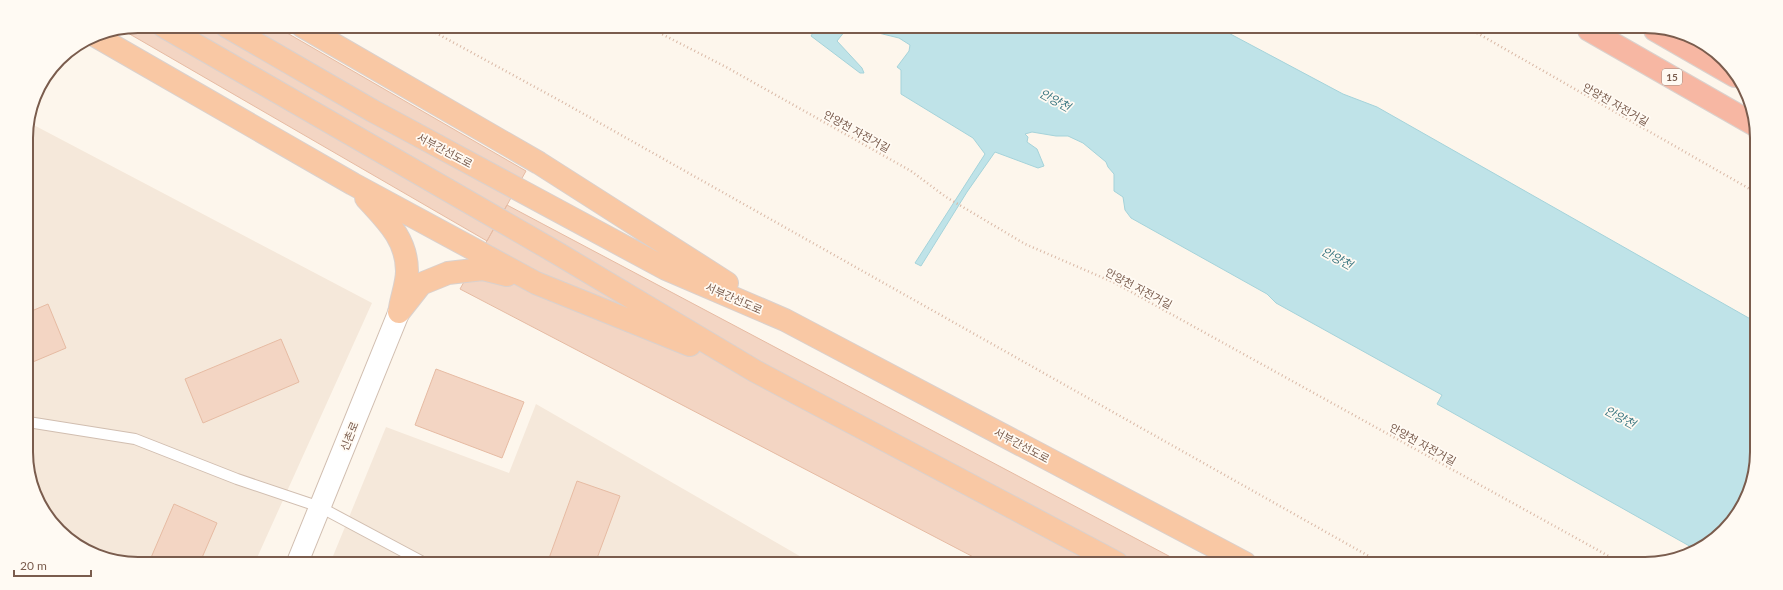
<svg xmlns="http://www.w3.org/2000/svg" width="1783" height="590" viewBox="0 0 1783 590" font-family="Lato,'Noto Sans KR',sans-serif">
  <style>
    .residential { fill: #f5e8da }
    .water { fill: #bfe3e8; stroke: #a5d3da }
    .building { fill: #f3d5c3; stroke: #e6bba3 }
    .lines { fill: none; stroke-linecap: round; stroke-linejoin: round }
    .service-casing { stroke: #d1beb0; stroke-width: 12 }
    .minor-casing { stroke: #d1beb0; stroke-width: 23 }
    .trunk-casing { stroke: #dad1cd; stroke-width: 24 }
    .motorway-casing { stroke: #dad1cd; stroke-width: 24 }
    .path { stroke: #d9b8a5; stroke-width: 2.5; stroke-dasharray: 1 3; stroke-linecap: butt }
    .service { stroke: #fff; stroke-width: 10 }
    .minor { stroke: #fff; stroke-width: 21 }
    .trunk { stroke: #f9c8a4; stroke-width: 22 }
    .motorway { stroke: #f7b7a3; stroke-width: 22 }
    .rail-casing { stroke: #b9a8c9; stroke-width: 4.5 }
    .rail { stroke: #fffaf3; stroke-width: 3; stroke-dasharray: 9; stroke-linecap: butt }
    .labels { text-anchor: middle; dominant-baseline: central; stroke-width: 3.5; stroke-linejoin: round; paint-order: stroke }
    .shield { fill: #fffaf3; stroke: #a28b7f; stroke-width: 1 }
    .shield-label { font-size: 10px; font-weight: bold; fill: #7a5c4d }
    .street-label { font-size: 11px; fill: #7a5c4d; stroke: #fffaf3 }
    .water-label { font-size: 12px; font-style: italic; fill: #437c86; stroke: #fffaf3 }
    .rim { fill: none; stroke: #7a5c4d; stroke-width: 2 }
  </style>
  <rect width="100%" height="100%" fill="#fdf6ec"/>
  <!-- residential -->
  <path class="residential" d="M28 122 372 303 256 560H109L54 526 28 474 26 131Z
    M536 404 810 562 331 561 386 427 509 473Z"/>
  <!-- water -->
  <path class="water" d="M834 28H857L845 31 837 41 862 68 864 73H860L811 36 814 31 835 33Z
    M858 28 1221 29 1343 94 1377 107 1754 321 1753 481 1738 514 1713 541 1693 548 1437 404 1442 395 1276 303 1267 294 1131 218 1125 210 1123 197 1114 191V174L1108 167 1106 162 1083 143 1068 136H1056L1032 132 1025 134 1028 137 1027 142 1037 149 1044 166 1038 168 995 152 967 192 921 266 915 263 985 154 973 138 901 94V70L897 67 909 51 910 45 899 38Z"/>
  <!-- building -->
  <path class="building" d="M138 26H275L526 171 487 241 121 29Z
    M507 205 1182 563 983 562 460 289Z
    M48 304 66 348 28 364 27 313Z
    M281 339 299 382 203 423 185 379Z
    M436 369 524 402 502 458 415 425Z
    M577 481 620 496 596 561H548Z
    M174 504 217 523 201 560H150Z"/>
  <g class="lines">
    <!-- service casing -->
    <g class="service-casing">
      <path id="service" d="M28 422 135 439 237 479 320 507 421 561"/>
    </g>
    <!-- minor casing -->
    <g class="minor-casing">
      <path id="minor" d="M298 561 399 312"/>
    </g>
    <!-- trunk casing -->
    <g class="trunk-casing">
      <path id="trunk" d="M163 26 557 253 755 371 1117 563
        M226 26 373 111 666 269 785 320 1245 563
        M302 26 539 163 727 283
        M94 35 353 184 536 283 690 345
        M366 198C386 220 407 239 407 271 407 283 402 296 400 308
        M399 312 421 284 448 273 483 269 507 275"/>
    </g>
    <!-- motorway casing -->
    <g class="motorway-casing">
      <path id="motorway" d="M1589 30 1755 125
        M1655 30 1735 76"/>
    </g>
    <!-- path -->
    <path class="path" d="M425 27 566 104 1381 563
      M648 27 726 67 911 171 946 197 1025 244 1115 283 1623 564
      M1470 29 1755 192"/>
    <!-- service -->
    <use href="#service" class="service"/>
    <!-- minor -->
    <use href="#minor" class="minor"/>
    <!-- trunk -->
    <use href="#trunk" class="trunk"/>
    <!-- motorway -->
    <use href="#motorway" class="motorway"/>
    <!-- rail casing -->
    <g class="rail-casing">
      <path id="rail" d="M1673 30 1691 40"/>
    </g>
    <!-- rail -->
    <use href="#rail" class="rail"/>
  </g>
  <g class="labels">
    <!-- shield labels -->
    <rect class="shield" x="1662" y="69" width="20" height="16" rx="3"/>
    <g class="shield-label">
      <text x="1672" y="77">15</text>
    </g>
    <!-- street labels -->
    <g class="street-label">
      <text transform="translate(1616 104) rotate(30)">안양천 자전거길</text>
      <text transform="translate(857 131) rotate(29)">안양천 자전거길</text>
      <text transform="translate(445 150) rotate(28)">서부간선도로</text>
      <text transform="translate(1139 288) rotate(28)">안양천 자전거길</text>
      <text transform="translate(734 298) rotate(24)">서부간선도로</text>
      <text transform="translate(349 436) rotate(-68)">신촌로</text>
      <text transform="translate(1423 444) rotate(29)">안양천 자전거길</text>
      <text transform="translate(1022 445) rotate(28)">서부간선도로</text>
    </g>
    <!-- water labels -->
    <g class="water-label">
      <text transform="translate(1055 100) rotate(29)">안양천</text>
      <text transform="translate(1337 258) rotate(29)">안양천</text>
      <text transform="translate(1620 417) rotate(29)">안양천</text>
    </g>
  </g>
  <!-- crop -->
  <path d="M0 0H1783V590H0ZM138 33H1645A105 105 0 0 1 1750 138V452A105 105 0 0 1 1645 557H138A105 105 0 0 1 33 452V138A105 105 0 0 1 138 33Z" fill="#fffaf3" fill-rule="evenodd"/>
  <path class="rim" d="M138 33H1645A105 105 0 0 1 1750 138V452A105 105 0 0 1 1645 557H138A105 105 0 0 1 33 452V138A105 105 0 0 1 138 33Z"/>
  <!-- scale -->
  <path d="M14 570v6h77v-6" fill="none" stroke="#7a5c4d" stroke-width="2"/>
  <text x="20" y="570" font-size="12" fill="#7a5c4d" stroke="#fffaf3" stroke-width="3" paint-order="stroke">20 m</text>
</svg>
